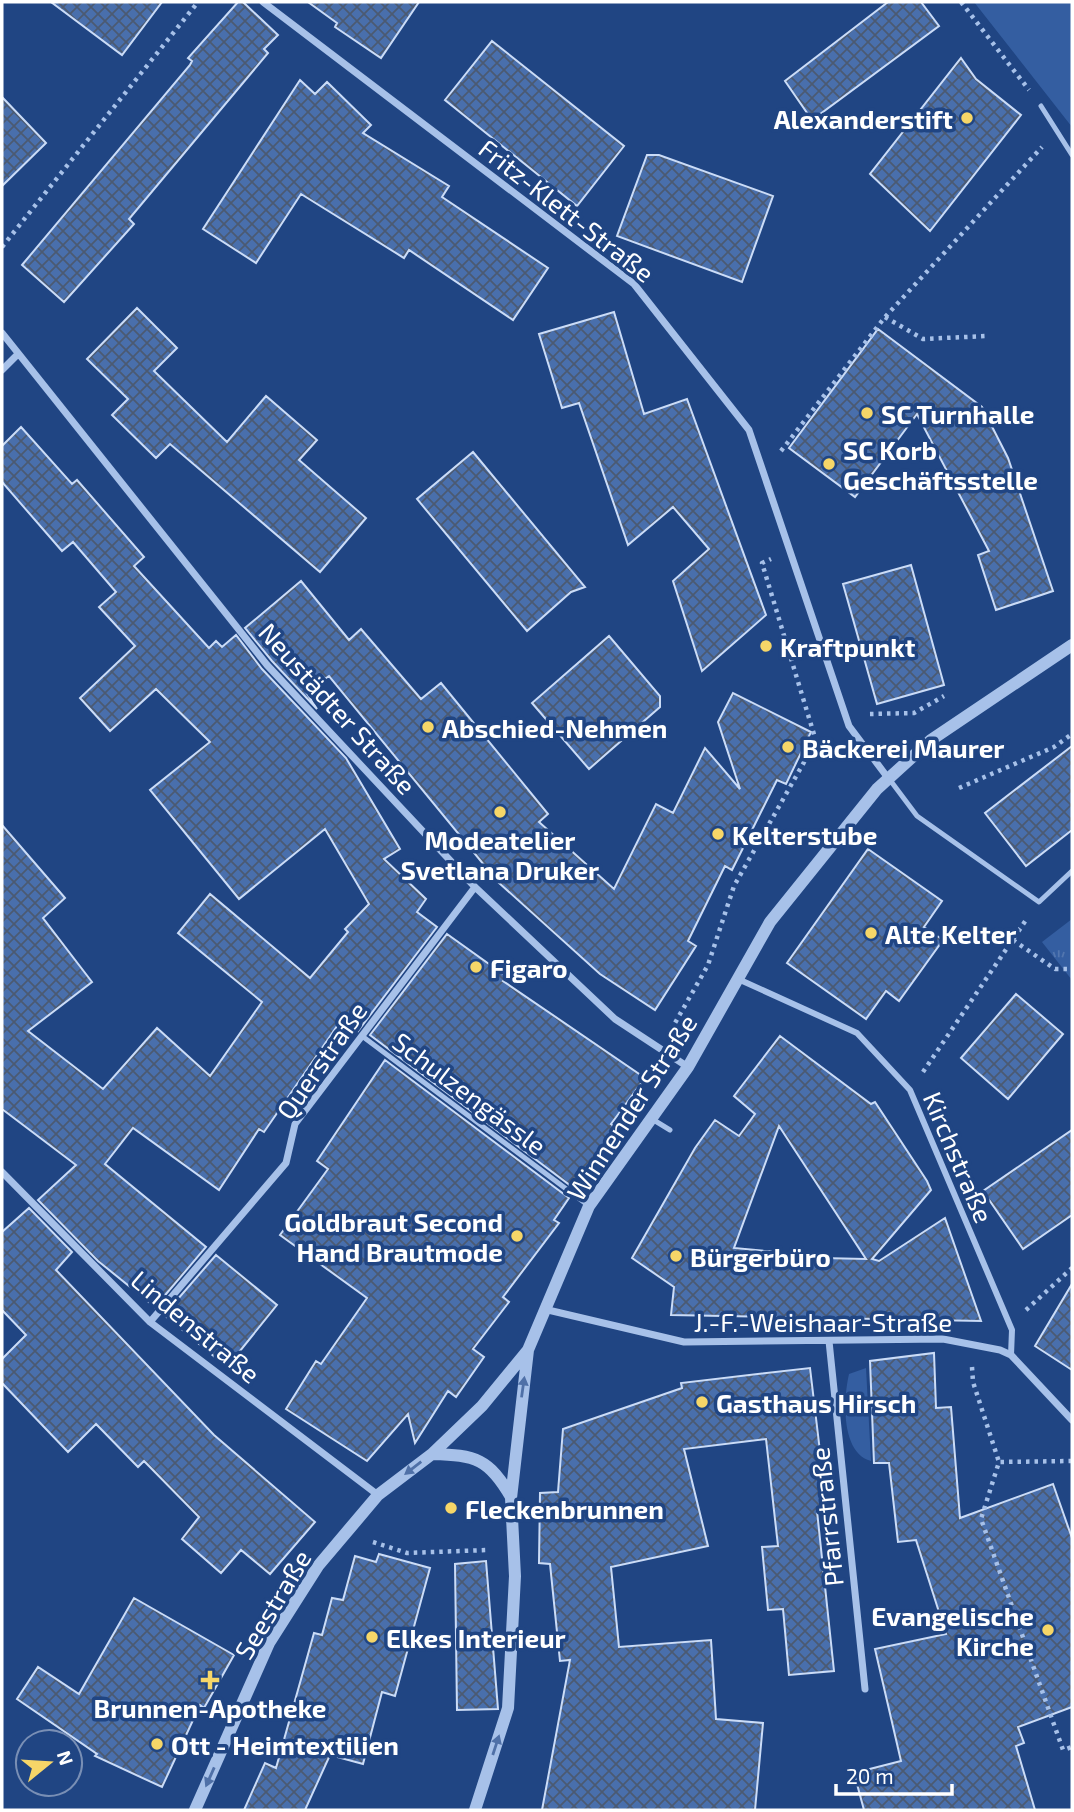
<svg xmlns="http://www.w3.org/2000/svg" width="1074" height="1812" viewBox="0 0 1074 1812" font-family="'Exo 2',sans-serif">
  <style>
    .park { fill: url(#park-tufts) }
    .garden { fill: #345ea1 }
    .building { fill: url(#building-cross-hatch); stroke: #cbdcf7; stroke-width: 2; fill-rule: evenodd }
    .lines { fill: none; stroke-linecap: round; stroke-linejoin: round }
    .path { stroke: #a7c1e9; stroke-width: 4.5; stroke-dasharray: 3.5 5; stroke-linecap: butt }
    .service { stroke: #a7c1e9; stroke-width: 5 }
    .pedestrian { stroke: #a7c1e9; stroke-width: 6 }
    .minor { stroke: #a7c1e9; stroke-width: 7 }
    .tertiary { stroke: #a7c1e9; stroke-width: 12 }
    .oneway { fill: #4f70a7 }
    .poi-dot { fill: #f6d668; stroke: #204583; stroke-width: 2.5 }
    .labels { text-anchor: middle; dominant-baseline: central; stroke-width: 7; stroke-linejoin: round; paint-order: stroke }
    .poi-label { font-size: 26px; font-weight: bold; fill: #fff; stroke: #204583; text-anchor: start }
    .street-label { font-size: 26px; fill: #fff; stroke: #204583 }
  </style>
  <defs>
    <pattern id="park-tufts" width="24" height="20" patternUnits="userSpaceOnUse" patternTransform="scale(1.75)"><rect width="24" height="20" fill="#345ea1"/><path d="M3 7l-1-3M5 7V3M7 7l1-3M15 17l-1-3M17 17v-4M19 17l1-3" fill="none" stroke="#5276af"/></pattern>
    <pattern id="building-cross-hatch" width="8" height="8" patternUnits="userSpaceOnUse" patternTransform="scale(1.75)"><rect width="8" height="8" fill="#496fac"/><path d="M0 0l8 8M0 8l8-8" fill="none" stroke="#4b5a72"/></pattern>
  </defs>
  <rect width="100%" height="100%" fill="#204583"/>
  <!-- park -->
  <path class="park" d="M1072 919V980L1042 942Z"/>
  <!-- garden -->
  <path class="garden" d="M974 2H1072V127Z
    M866 1368 871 1461C841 1453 843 1400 849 1374Z"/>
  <!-- building -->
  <path class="building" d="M51 2H162L122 55Z
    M238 2H243L278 35 264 49 268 53 129 219 134 224 64 302 22 265 190 65 192 61 188 58Z
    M308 2H419L381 58 335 27 337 23Z
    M888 2H921L939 26 812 120 785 81Z
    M492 41 624 146 577 206 445 100Z
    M961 58 976 79 1021 115 930 231 870 174Z
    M300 80 315 94 327 82 371 125 363 133 449 186 442 197 548 268 513 320 409 250 404 258 301 194 256 263 203 229Z
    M2 97 46 143 2 186Z
    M647 155H659L773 196 742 282 617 236Z
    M137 308 177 348 154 371 227 442 266 396 317 440 299 460 366 518 320 572 170 444 156 458 112 415 128 399 87 359Z
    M614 312 644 414 687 399 766 615 702 671 673 581 709 549 673 507 628 545 579 403 562 408 539 334Z
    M878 329 982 407 1008 458 1053 591 996 610 978 555 989 551 917 414 855 497 789 448Z
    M21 427 72 484 77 480 144 557 134 566 209 648 216 641 222 647 236 635 262 669 346 758 400 849 384 859 426 899 417 912 437 927 358 1031 342 1019 264 1132 259 1129 219 1190 133 1128 105 1164 206 1247 155 1307 98 1261 38 1200 76 1165 2 1109V825L65 898 43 918 92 982 28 1031 103 1089 157 1028 210 1076 262 1002 178 933 210 894 310 978 348 932 345 929 369 904 325 829 239 899 150 790 210 742 156 689 110 731 80 698 135 646 99 607 116 592 73 542 62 551 2 482V446Z
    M473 452 585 587 571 592 527 631 417 499Z
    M911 565 944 685 877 704 843 584Z
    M301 581 349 640 361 629 421 699 441 683 548 814 539 822 614 889 656 804 673 813 705 748 740 789 718 722 733 693 811 732 786 784 777 780 732 870 725 866 688 941 696 946 655 1010 600 974 498 882 329 676 306 692 317 709 272 661 245 628Z
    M609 636 660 696V707L589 769 532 703Z
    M1072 746V830L1026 866 985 813Z
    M868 849 942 901 924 927 943 940 899 1001 886 991 866 1019 787 963Z
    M447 934 507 977 503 981 645 1078 611 1124 616 1128 575 1189 370 1035Z
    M1016 994 1063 1034 1008 1099 961 1058Z
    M780 1036 871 1104 875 1102 927 1181 931 1190 872 1259 879 1261 945 1218 981 1321 671 1315 674 1287 632 1258 695 1148 715 1120 739 1136 755 1114 734 1096ZM779 1126 866 1259 776 1257V1252L734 1248Z
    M385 1060 569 1198 554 1220 559 1223 503 1297 509 1302 473 1349 484 1357 456 1397 448 1391 415 1443 408 1414 367 1461 286 1409 316 1361 321 1364 367 1298 280 1235 328 1169 317 1161Z
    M1072 1130V1215L1023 1249 983 1191Z
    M29 1208 72 1252 56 1270 214 1435 315 1522 270 1574 241 1550 221 1573 182 1539 199 1517 144 1461 138 1467 96 1424 68 1452 2 1383V1359L26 1335 2 1310V1232Z
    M216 1255 277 1305 227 1367 164 1315Z
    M1072 1284V1370L1035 1346Z
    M934 1353 936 1408 951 1407 960 1518 1053 1484 1072 1538V1707L1018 1727 1024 1743 1016 1746 1035 1810H864L854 1773 901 1761 875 1649 946 1634 916 1540 898 1542 889 1463H874L870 1361Z
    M810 1368 827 1510 817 1511 834 1671 789 1675 783 1609 768 1610 762 1547 778 1546 766 1439 684 1449 708 1546 611 1567 619 1647 711 1640 716 1719 763 1723 755 1810H542L570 1660 560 1661 550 1564 539 1563 540 1493 558 1492 563 1429 682 1388 681 1383Z
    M379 1554 430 1568 395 1696 382 1692 363 1764 330 1755 305 1810H244L265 1763 276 1768 314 1633 322 1635 332 1598 343 1600 355 1556 376 1562Z
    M486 1561 498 1709 457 1710 455 1564Z
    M134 1598 234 1655 204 1708 200 1705 162 1787 95 1756 97 1754 17 1699 38 1667 79 1694Z"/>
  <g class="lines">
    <!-- path -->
    <path class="path" d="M961 2 1029 90
      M2 247 198 2
      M885 317 923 339 987 336
      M781 451 885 317 1042 147
      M870 714 914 713 944 696
      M959 788 1054 747 1072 734
      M1013 940 1055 969H1072
      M671 1030 708 965 734 886 816 741 762 563 771 559
      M923 1072 1026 920
      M1026 1310 1072 1268
      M972 1367 973 1382 999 1462
      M1072 1461 999 1462 981 1519 1063 1750 1072 1747
      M373 1542 407 1553 488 1550"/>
    <!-- service -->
    <path class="service" d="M1041 106 1072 155
      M890 780 917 816 1039 902 1072 871
      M362 1036 589 1206
      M652 1119 670 1130"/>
    <!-- pedestrian -->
    <path class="pedestrian" d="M738 979 857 1033 910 1090 1012 1330 1011 1355"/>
    <!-- minor -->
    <path class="minor" d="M263 2 634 284 749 430 849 726 888 778
      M2 333 267 665 475 887 615 1019 688 1067
      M2 370 18 354
      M2 1172 150 1322 378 1495
      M548 1310 684 1342 943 1339 1000 1350 1011 1355 1072 1420
      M150 1322 286 1163 295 1124 475 887
      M829 1341 865 1689"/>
    <!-- tertiary -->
    <path class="tertiary" d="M432 1454C476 1455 489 1459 511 1497
      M195 1810 269 1643 318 1566 378 1495 432 1454 482 1406 528 1350
      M475 1810 508 1708 515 1576 511 1498 528 1350 589 1206 688 1067 770 922 877 789 931 740 1072 645"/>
  </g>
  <!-- one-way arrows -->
  <defs><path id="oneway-solid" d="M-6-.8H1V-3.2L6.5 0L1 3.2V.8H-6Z" transform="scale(1.75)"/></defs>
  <g class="oneway">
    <use href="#oneway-solid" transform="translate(523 1387) rotate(-82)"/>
    <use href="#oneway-solid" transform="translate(413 1468) rotate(142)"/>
    <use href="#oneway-solid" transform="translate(496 1745) rotate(-72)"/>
    <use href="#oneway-solid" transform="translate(210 1777) rotate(114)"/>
  </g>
  <!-- markers -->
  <g class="poi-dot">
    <circle cx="967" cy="118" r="7"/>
    <circle cx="867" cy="413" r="7"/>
    <circle cx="829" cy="464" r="7"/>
    <circle cx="766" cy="646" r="7"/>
    <circle cx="428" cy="727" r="7"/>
    <circle cx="788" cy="747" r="7"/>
    <circle cx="500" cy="812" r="7"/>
    <circle cx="718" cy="834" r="7"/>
    <circle cx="871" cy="933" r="7"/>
    <circle cx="476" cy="967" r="7"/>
    <circle cx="517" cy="1236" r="7"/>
    <circle cx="676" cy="1256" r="7"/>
    <circle cx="702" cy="1402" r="7"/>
    <circle cx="451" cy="1508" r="7"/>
    <circle cx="1048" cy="1630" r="7"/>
    <circle cx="372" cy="1637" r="7"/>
    <path d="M206.5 1669.5h7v7h7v7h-7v7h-7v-7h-7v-7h7z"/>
    <circle cx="157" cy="1744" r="7"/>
  </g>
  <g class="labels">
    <!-- poi labels -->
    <g class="poi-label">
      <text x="953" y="118" text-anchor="end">Alexanderstift</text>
      <text x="881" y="413">SC Turnhalle</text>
      <text x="843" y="449">SC Korb<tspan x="843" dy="30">Geschäftsstelle</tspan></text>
      <text x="780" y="646">Kraftpunkt</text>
      <text x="442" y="727">Abschied-Nehmen</text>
      <text x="802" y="747">Bäckerei Maurer</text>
      <text x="732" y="834">Kelterstube</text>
      <text x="500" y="839" text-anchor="middle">Modeatelier<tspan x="500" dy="30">Svetlana Druker</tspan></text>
      <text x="885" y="933">Alte Kelter</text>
      <text x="490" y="967">Figaro</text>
      <text x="503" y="1221" text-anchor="end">Goldbraut Second<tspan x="503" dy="30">Hand Brautmode</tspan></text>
      <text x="690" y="1256">Bürgerbüro</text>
      <text x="716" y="1402">Gasthaus Hirsch</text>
      <text x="465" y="1508">Fleckenbrunnen</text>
      <text x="1034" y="1615" text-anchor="end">Evangelische<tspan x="1034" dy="30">Kirche</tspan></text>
      <text x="386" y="1637">Elkes Interieur</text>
      <text x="210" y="1707" text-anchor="middle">Brunnen-Apotheke</text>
      <text x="171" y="1744">Ott - Heimtextilien</text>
    </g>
    <!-- street labels -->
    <g class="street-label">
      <text transform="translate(567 210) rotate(38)">Fritz-Klett-Straße</text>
      <text transform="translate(338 708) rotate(48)">Neustädter Straße</text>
      <text transform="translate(321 1060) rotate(-55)">Querstraße</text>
      <text transform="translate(470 1093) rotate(37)">Schulzengässle</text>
      <text transform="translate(631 1107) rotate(-57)">Winnender Straße</text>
      <text transform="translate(959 1157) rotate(67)">Kirchstraße</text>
      <text x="823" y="1321">J.-F.-Weishaar-Straße</text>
      <text transform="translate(196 1326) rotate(40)">Lindenstraße</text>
      <text transform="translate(826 1517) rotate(-96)">Pfarrstraße</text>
      <text transform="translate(272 1604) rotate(-59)">Seestraße</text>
    </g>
  </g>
  <!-- border -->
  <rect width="1074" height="1812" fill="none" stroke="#ffffff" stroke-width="7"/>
  <!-- north arrow -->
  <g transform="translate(49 1763) rotate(72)"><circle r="33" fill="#204583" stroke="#798fb5" stroke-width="2"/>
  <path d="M0-5L12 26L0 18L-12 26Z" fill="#f6d668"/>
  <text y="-10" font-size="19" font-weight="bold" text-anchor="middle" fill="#ffffff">N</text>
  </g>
  <!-- scale -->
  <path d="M836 1784v10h116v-10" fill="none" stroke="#ffffff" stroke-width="3.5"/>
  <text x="846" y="1784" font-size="21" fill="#ffffff" stroke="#204583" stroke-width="5" paint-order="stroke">20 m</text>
</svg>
